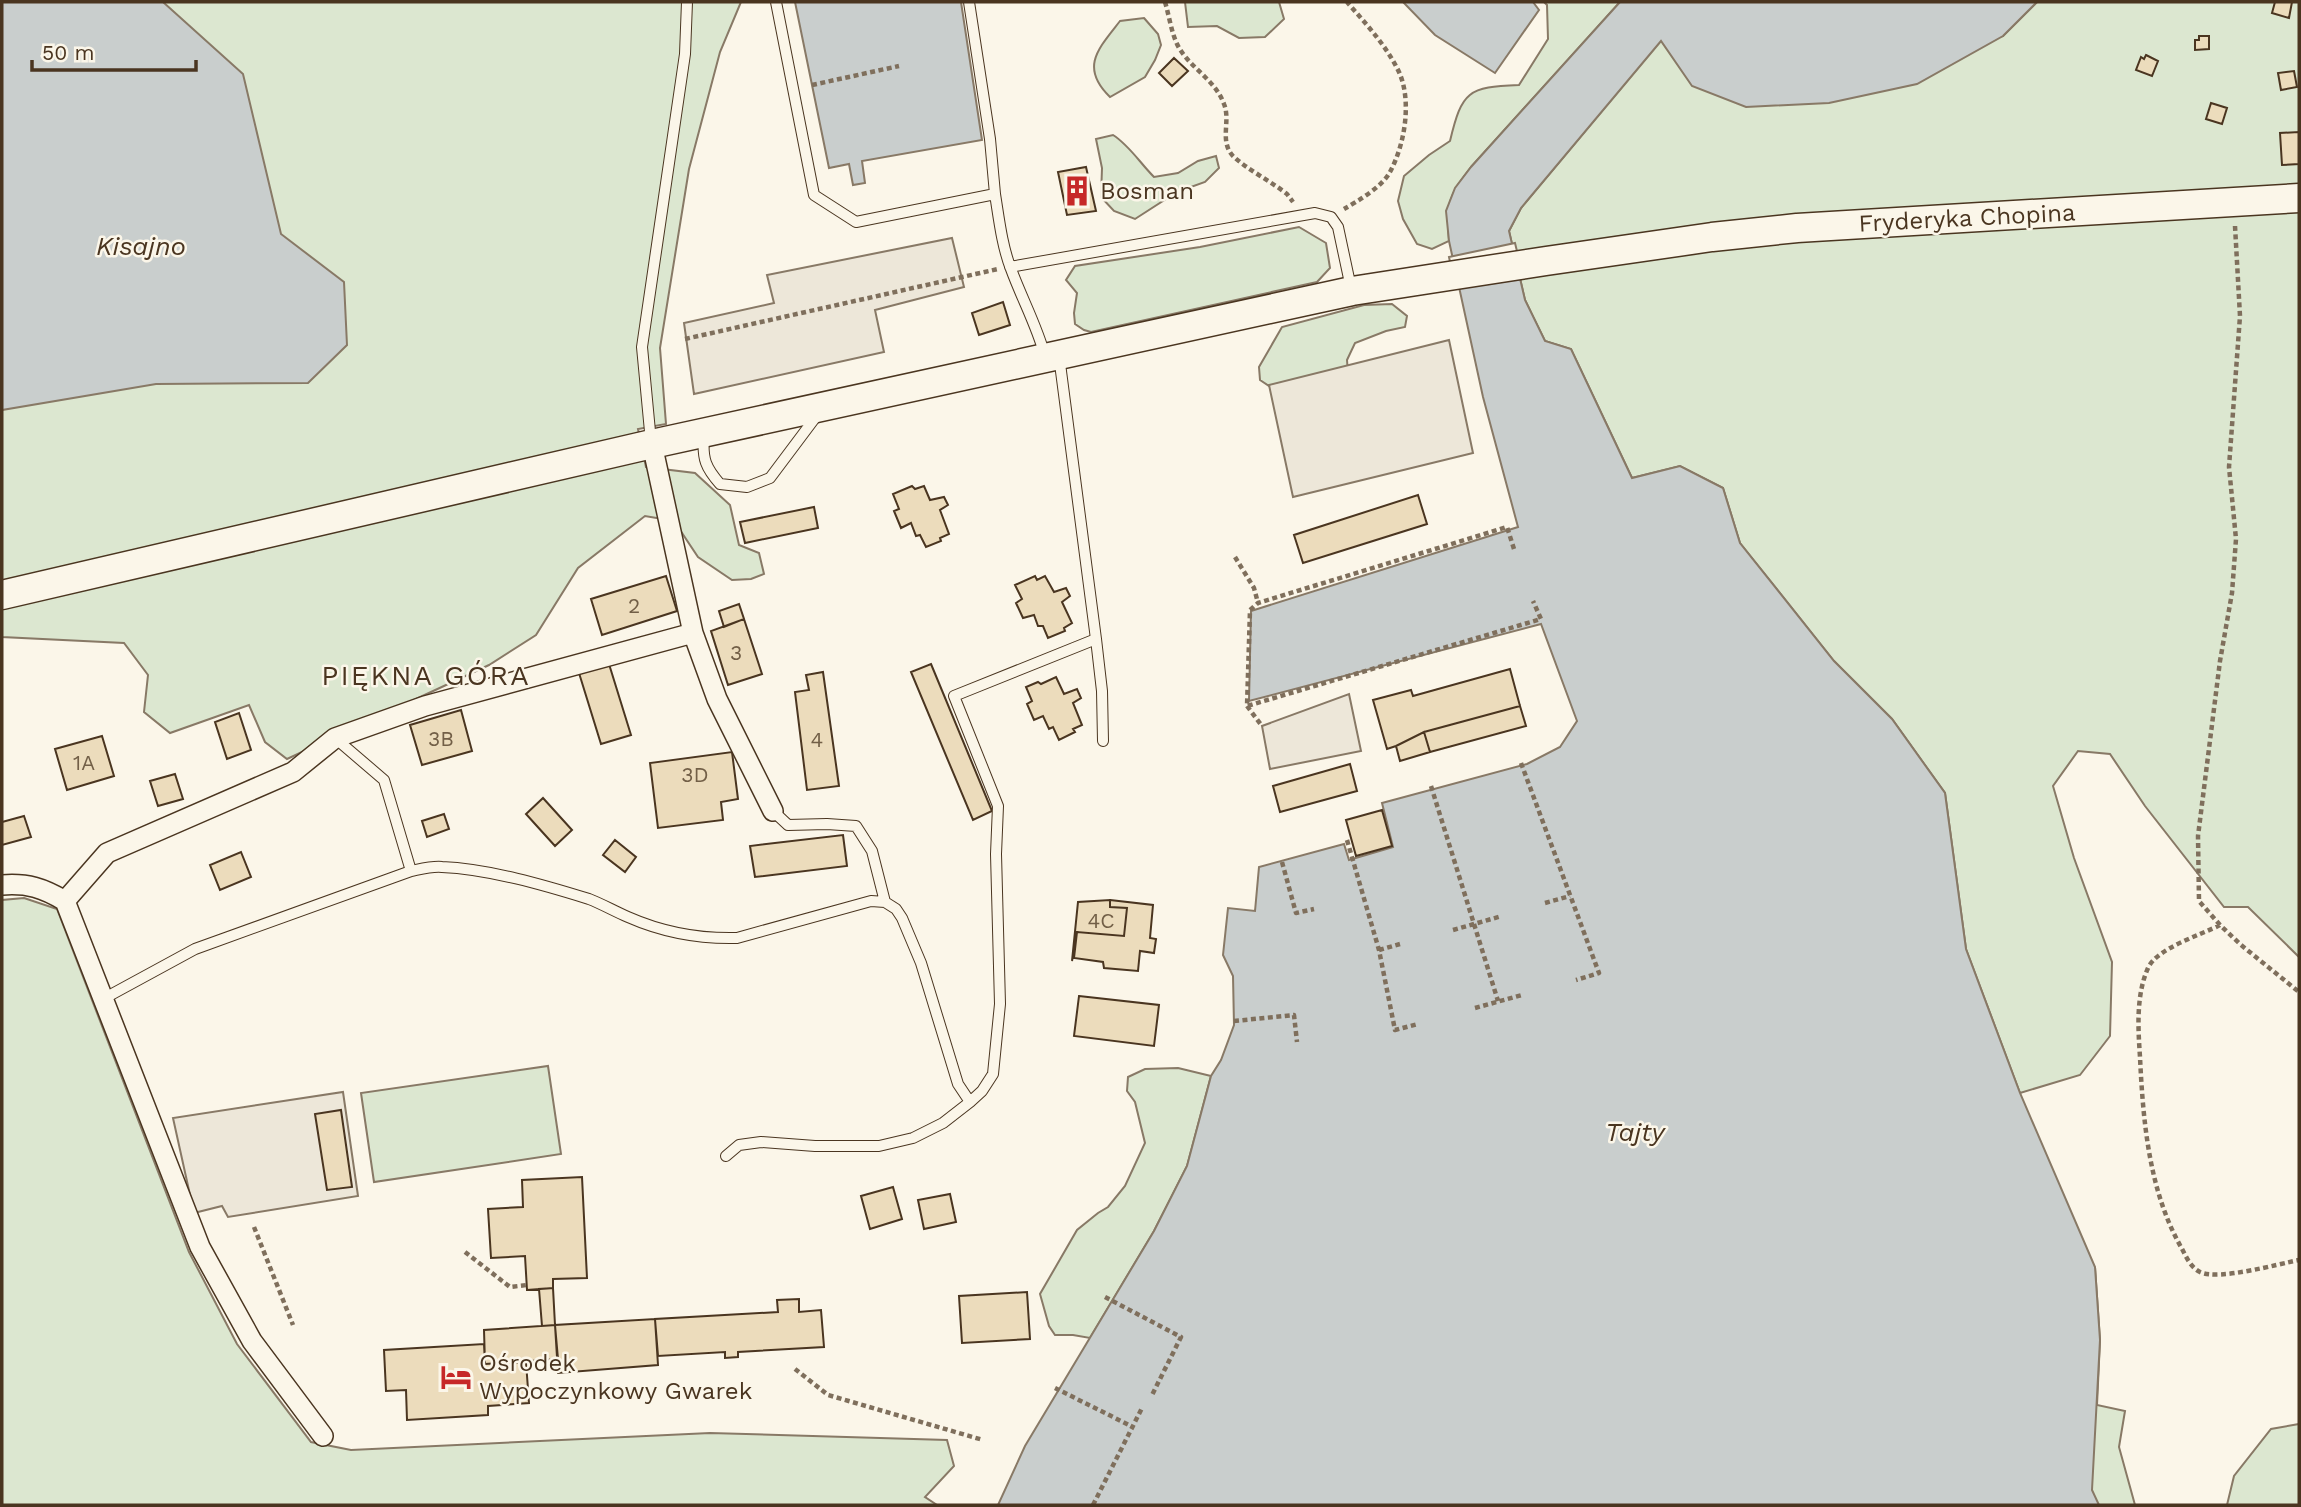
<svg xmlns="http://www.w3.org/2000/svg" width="2301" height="1507" viewBox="0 0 2301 1507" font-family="'Work Sans',sans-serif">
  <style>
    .green { fill: #dce7d0; stroke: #887966; stroke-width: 2 }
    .parking { fill: #ede7d9; stroke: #887966; stroke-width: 2 }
    .water { fill: #c9cecd; stroke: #887966; stroke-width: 2 }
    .pier { fill: #fbf6e9; stroke: #887966; stroke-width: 2 }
    .building { fill: #ecdcbc; stroke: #4a3520; stroke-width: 2 }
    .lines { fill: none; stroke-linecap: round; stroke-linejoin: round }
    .lane-casing { stroke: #4a3520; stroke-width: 12 }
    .street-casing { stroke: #4a3520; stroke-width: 22 }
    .secondary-casing { stroke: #4a3520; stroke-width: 31 }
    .path { stroke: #7f6f5c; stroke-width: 4.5; stroke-dasharray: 5 3.5; stroke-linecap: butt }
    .lane { stroke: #fbf6e9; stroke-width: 10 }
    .street { stroke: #fbf6e9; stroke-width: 19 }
    .secondary { stroke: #fbf6e9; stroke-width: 28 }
    .labels { text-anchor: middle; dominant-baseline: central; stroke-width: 5; stroke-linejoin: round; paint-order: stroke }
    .number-label { font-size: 21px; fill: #725f47 }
    .poi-label { font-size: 24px; fill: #4a3520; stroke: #fbf6e9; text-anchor: start }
    .street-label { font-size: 24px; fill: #4a3520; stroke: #fbf6e9 }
    .water-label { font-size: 26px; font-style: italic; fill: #4a3520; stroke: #fbf6e9 }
    .quarter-label { font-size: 28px; letter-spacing: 2px; fill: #4a3520; stroke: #fbf6e9 }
  </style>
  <rect width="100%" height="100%" fill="#fbf6e9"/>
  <!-- green -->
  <path class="green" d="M2 2H741L720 52 689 169 660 348 666 424 638 429 646 467 695 473 730 505 739 545 759 553 764 574 751 579 732 580 698 557 674 521 645 516 578 568 536 635 489 665 287 759 265 742 249 705 170 733 144 712 148 675 124 643 2 637Z
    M1185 2H1279L1284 19 1265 37 1239 38 1217 26 1188 27Z
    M1544 2H1620L1471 167C1448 197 1446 203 1449 241L1432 249 1417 244 1403 219 1398 201 1404 176 1429 155 1450 141C1462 91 1468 87 1519 85L1548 39 1547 5Z
    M2037 2H2299V957L2248 907H2224L2145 806 2110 754 2078 751 2053 786 2074 858 2112 962 2110 1036 2080 1075 2020 1093 1966 949 1945 793 1892 719 1834 661 1740 543 1723 488 1680 466 1632 478 1571 349 1545 341 1525 300 1509 231 1521 208 1661 40 1693 86 2003 36Z
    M1144 18 1158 34 1161 45 1155 60 1145 77 1110 97C1079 67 1099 48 1120 21Z
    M1113 135C1129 145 1140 163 1154 177L1178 173 1198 161 1216 156 1219 168 1205 182 1177 192 1135 219 1114 211 1101 197 1102 168 1096 139Z
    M1299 227 1326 243 1330 268 1317 282 1091 332 1084 330 1075 324 1074 313 1077 293 1066 280 1075 266 1200 247Z
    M1392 304 1407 316 1405 327 1386 331 1355 343 1347 360 1349 386 1278 392 1260 380 1259 367 1282 327 1364 305Z
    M24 898 57 909 189 1252 237 1344 311 1442 351 1450 710 1433 947 1440 954 1466 925 1497 937 1505H2V900Z
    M548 1066 561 1154 374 1182 361 1093Z
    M1178 1068 1211 1076 1187 1166 1154 1231 1090 1338 1073 1335H1055L1049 1326 1040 1294 1077 1230 1098 1213 1108 1207 1125 1186 1145 1143 1135 1102 1127 1091 1128 1077 1145 1069Z
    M2095 1267 2100 1340 2097 1405 2125 1411 2119 1447 2135 1505H2011Z
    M2299 1424V1505H2227L2234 1476 2271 1429Z"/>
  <!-- parking -->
  <path class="parking" d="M952 238 964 287 875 310 884 352 694 394 684 323 774 303 767 275Z
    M1449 340 1473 453 1293 497 1269 385Z
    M1349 694 1361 751 1270 769 1262 726Z
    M343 1092 358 1196 228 1217 222 1206 194 1213 173 1118Z"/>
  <!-- water -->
  <path class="water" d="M2 2H163L243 74 281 234 344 282 347 345 308 383 156 384 2 410Z
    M795 2H961L982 140 862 161 865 183 853 185 849 164 829 168Z
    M1403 2H1533L1539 10 1495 73 1435 35Z
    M1620 2H2037L2003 36 1917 84 1829 103 1746 107 1692 86 1661 41 1521 208 1509 231 1525 300 1545 341 1571 349 1632 478 1680 466 1723 488 1740 543 1834 661 1892 719 1945 793 1966 949 2020 1093 2095 1267 2100 1340 2092 1490 2099 1505H998L1025 1446 1154 1231 1187 1166 1211 1076 1221 1060 1234 1025 1233 976 1223 955 1228 908 1255 911 1259 867 1344 844 1349 860 1393 847 1382 803 1527 764 1560 747 1577 721 1541 624 1249 701 1251 611 1518 527 1483 397 1449 241 1446 211 1455 188 1471 167Z"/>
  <!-- pier -->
  <path class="pier" d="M1515 243 1522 272 1455 286 1449 257Z"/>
  <!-- building -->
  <path class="building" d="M2275 2H2292L2289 18 2272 13Z
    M2199 36H2209V49L2195 50V40H2199Z
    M2146 55 2158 61 2152 76 2136 70 2141 57 2144 59Z
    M1174 58 1188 71 1172 86 1159 73Z
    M2294 71 2297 87 2281 90 2278 73Z
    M2211 103 2227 108 2222 124 2206 119Z
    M2299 132V164L2282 165 2280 133Z
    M1086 167 1096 211 1067 215 1058 172Z
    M1003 302 1010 325 979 335 972 313Z
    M912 486 915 489 924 486 930 500 944 497 948 505 940 510 949 534 940 538 941 541 926 547 920 535 916 536 911 523 901 528 894 511 899 509 893 494Z
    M1418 495 1427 524 1303 563 1294 535Z
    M814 507 818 528 745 543 740 522Z
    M666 576 677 611 602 635 591 599Z
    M1035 576 1037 580 1045 576 1054 592 1066 588 1070 596 1062 602 1072 623 1064 628 1065 631 1048 638 1043 626H1038L1034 615 1023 618 1016 603 1022 599 1015 585Z
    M739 604 744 619 724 627 719 611Z
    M744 619 762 674 728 685 711 631Z
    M609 664 631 735 601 744 579 673Z
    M931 664 992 811 973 820 911 672Z
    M1510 669 1520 706 1424 732 1396 746 1387 749 1373 700 1411 690 1413 696Z
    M823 672 839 786 807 790 795 692 809 690 806 675Z
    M1056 677 1064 694 1077 689 1081 698 1073 703 1082 725 1073 729 1075 732 1059 740 1053 727 1049 729 1043 716 1034 720 1027 704 1032 701 1026 687 1038 682 1041 684Z
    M1520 706 1526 726 1430 752 1424 732Z
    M461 710 472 751 422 765 410 725Z
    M239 713 251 750 227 759 215 722Z
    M1424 732 1430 752 1400 761 1396 746Z
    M102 736 114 776 67 790 55 749Z
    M732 752 738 799 721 802 723 820 658 828 650 763Z
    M1350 764 1357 791 1280 812 1273 786Z
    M175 774 183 799 158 806 150 781Z
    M543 798 572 830 555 846 526 814Z
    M1382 810 1392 846 1356 856 1346 820Z
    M444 814 449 829 427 837 422 821Z
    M24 816 31 837 2 845V822Z
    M843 835 847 866 755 877 750 846Z
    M615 840 636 857 625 872 603 855Z
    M241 852 251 877 220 890 210 865Z
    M1110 900V907L1127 908 1124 936 1077 932 1072 961 1078 902Z
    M1110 900 1153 905 1150 938 1156 939 1154 953 1140 951 1138 971 1104 968 1103 962 1074 958 1077 932 1124 936 1127 908 1110 907Z
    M1079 996 1159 1005 1154 1046 1074 1036Z
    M341 1110 352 1187 327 1190 315 1114Z
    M582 1177 587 1278 553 1279V1288L527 1290 525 1256 491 1258 488 1209 523 1207 522 1180Z
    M893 1187 902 1219 870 1229 861 1196Z
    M950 1194 956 1222 924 1229 918 1200Z
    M553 1288 555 1325 542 1326 539 1289Z
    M1027 1292 1030 1339 962 1343 959 1296Z
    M799 1299V1312L821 1310 824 1347 738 1352V1357L725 1358V1352L658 1356 655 1319 778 1312 777 1300Z
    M655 1319 658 1365 558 1373 555 1325Z
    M555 1325 558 1359 485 1364 484 1330Z
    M484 1344 485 1364 526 1362 529 1403 488 1406V1415L407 1420 406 1390 386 1391 384 1350Z"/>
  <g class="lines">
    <!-- lane casing -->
    <g class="lane-casing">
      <path id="lane" d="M776 2 814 195 856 222 995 194C999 219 1002 246 1011 269 1022 299 1037 326 1045 356
        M969 2 990 139 995 194
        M1010 267 1315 213 1331 217 1338 227 1351 288
        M1059 356 1096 639 1102 691 1103 741
        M704 437C702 459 706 468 720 484L747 487 770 478 818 414
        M651 442 642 347 685 54 687 2
        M335 738 384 780 411 871
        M773 811 788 825 827 824 856 826 872 851 885 902
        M103 999 195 949 411 871C421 869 432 866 442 867 489 869 544 885 589 899 602 904 614 911 628 917 662 932 699 939 737 938L871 901 885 902 896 909 902 918 921 963 958 1084 970 1102
        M726 1156 739 1145 761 1142 815 1146H879L913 1138 943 1123 970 1102 982 1091 993 1074 1000 1004 996 854 998 806 954 696 1096 639"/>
    </g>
    <!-- street casing -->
    <g class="street-casing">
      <path id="street" d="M652 444 693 633 717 699 773 811
        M2 885C28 883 43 888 65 901L200 1247 252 1341 323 1436
        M65 901 107 853 293 772 335 738 425 706 693 633"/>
    </g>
    <!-- secondary casing -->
    <g class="secondary-casing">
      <path id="secondary" d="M2 595 652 444 1352 291 1546 261 1712 237 1797 228 2299 198"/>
    </g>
    <!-- path -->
    <path class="path" d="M1165 2C1169 15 1171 31 1177 44 1188 67 1215 79 1224 104 1231 121 1219 141 1233 156 1245 168 1272 182 1287 194L1293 202
      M812 85 899 66
      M1344 209C1358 201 1382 187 1390 172 1405 144 1412 101 1399 72 1386 45 1366 24 1347 2
      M2235 226 2240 316 2229 467 2236 539 2232 593 2220 661 2198 836 2199 901 2220 925 2241 945 2299 992
      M685 339 998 269
      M1514 549 1507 527 1258 603 1250 610 1247 706 1541 619 1533 601
      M1235 557 1254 588 1258 603
      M1247 706 1262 726
      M1521 763 1599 973 1576 980
      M1431 786 1498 1001
      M1347 840 1379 950 1395 1030 1418 1024
      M1282 862 1296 913 1314 909
      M1545 903 1570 896
      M2220 925C2201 935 2157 948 2148 968 2136 995 2138 1028 2140 1057 2143 1121 2149 1191 2181 1247 2186 1256 2190 1267 2200 1272 2218 1281 2278 1264 2299 1260
      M1453 930 1502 916
      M1379 950 1400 944
      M1475 1008 1522 995
      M1234 1021 1294 1015 1297 1042
      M254 1227 293 1325
      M465 1252 510 1287 527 1285
      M1105 1297 1181 1337 1152 1395
      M795 1369 828 1395 983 1440
      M1055 1388 1133 1427
      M1093 1505 1142 1408"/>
    <!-- lane -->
    <use href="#lane" class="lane"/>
    <!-- street -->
    <use href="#street" class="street"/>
    <!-- secondary -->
    <use href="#secondary" class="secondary"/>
  </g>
  <!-- icons -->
  <defs>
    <g id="building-bare" transform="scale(2.415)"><path d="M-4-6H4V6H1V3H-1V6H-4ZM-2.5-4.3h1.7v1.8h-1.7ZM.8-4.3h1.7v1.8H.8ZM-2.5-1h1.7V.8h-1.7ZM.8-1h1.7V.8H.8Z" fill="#c62828" stroke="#fbf6e9" stroke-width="2.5" paint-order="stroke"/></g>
    <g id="hotel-bare" transform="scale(2.415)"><path d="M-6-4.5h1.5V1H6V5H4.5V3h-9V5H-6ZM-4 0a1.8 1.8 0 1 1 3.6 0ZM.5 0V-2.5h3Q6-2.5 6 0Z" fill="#c62828" stroke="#fbf6e9" stroke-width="2.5" paint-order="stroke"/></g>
  </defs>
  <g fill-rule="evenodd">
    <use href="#building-bare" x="1077" y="191"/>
    <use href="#hotel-bare" x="456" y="1377"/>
  </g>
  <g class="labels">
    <!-- number labels -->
    <g class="number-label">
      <text x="634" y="605">2</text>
      <text x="736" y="652">3</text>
      <text x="441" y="738">3B</text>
      <text x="817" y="739">4</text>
      <text x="84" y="762">1A</text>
      <text x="695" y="774">3D</text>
      <text x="1101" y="920">4C</text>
    </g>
    <!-- poi labels -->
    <g class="poi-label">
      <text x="1100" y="191">Bosman</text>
      <text x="479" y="1363">Ośrodek<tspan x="479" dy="28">Wypoczynkowy Gwarek</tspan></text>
    </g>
    <!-- street labels -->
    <g class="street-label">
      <text transform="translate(1967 218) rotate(-3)">Fryderyka Chopina</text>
    </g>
    <!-- water labels -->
    <g class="water-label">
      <text x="141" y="246">Kisajno</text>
      <text x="1635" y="1132">Tajty</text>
    </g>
    <!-- quarter labels -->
    <g class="quarter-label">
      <text x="426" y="675">PIĘKNA GÓRA</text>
    </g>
  </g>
  <!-- border -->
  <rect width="2301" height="1507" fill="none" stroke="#4a3520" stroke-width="7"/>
  <!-- scale -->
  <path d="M32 60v10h164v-10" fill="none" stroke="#4a3520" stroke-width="3.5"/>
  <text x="42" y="60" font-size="21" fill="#4a3520" stroke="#fbf6e9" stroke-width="5" paint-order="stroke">50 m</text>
</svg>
